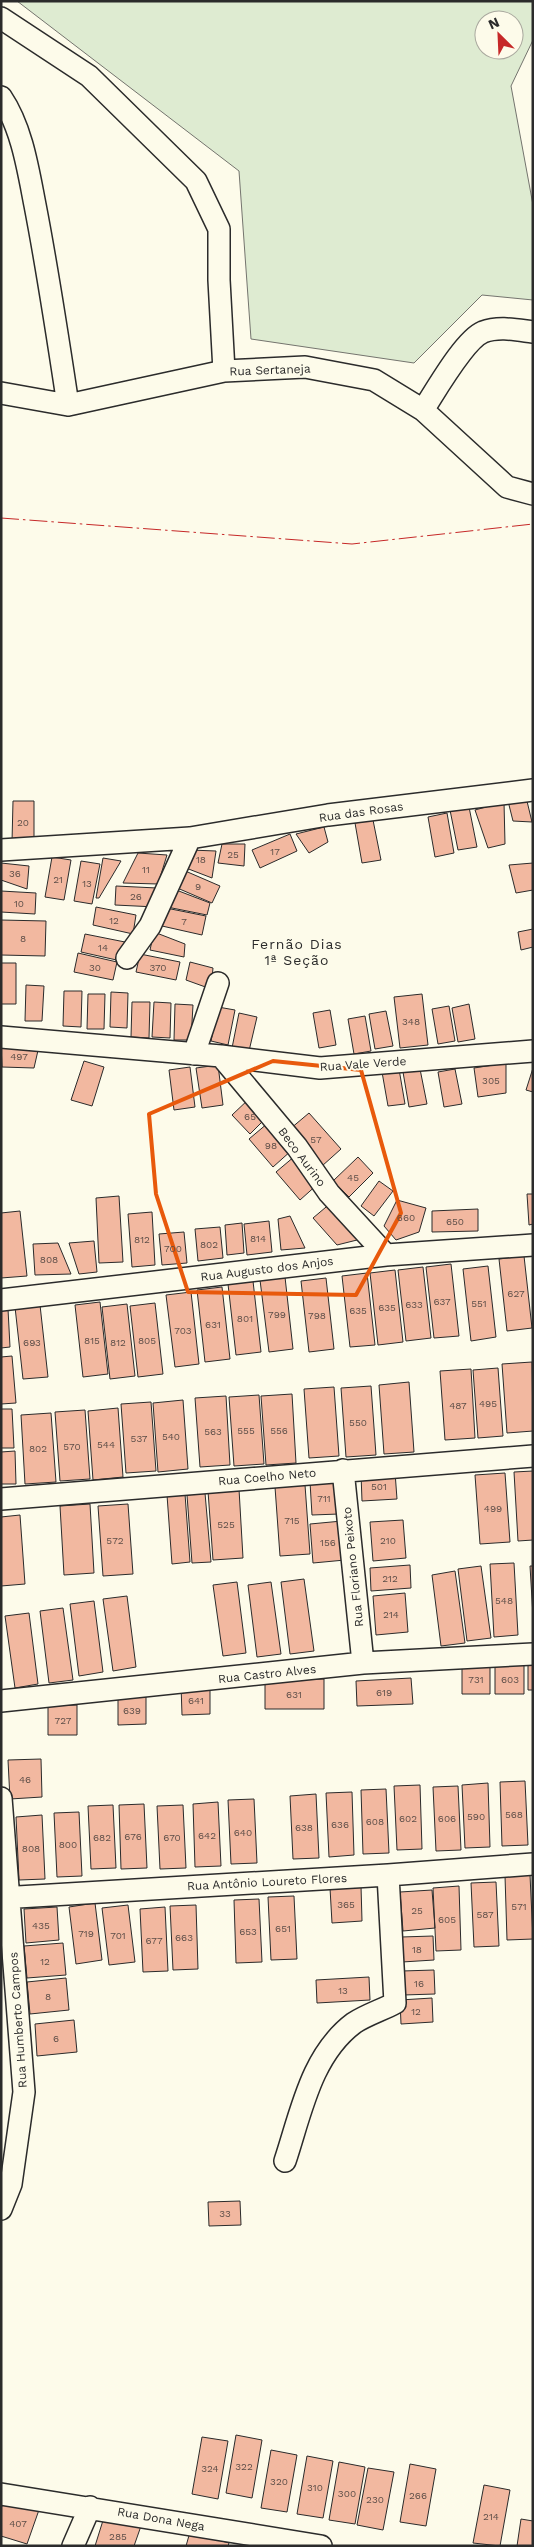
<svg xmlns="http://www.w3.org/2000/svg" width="534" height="2547" viewBox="0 0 534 2547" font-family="'Work Sans',sans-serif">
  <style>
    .green { fill: #deebd1; stroke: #74746e; fill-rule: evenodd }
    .building { fill: #f2b8a0; stroke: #2b2b2b }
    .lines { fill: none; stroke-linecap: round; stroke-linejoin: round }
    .minor-casing { stroke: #2b2b2b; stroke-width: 24 }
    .minor { stroke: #fdfbea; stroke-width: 21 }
    .power { stroke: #c62828; stroke-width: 1; stroke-dasharray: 18 4 2.5 4; stroke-linecap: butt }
    .marked { fill: none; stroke: #e8590c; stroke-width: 4; stroke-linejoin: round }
    .labels { text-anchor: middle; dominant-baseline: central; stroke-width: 4; stroke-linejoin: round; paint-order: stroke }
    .number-label { font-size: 10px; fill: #5d4e48 }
    .street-label { font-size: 12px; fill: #2b2b2b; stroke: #fdfbea }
    .neighbourhood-label { font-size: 14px; letter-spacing: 1px; fill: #2b2b2b; stroke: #fdfbea }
  </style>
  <rect width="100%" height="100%" fill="#fdfbea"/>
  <!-- green -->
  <path class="green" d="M17 1H533V40L511 86 533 205V300L482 295 414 363 251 339 239 171ZM484 20H514V50H484Z"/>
  <!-- building -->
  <path class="building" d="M526 797 532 822 513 821 508 801Z
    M13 801H34V842H12Z
    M504 802 505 844 488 848 475 810Z
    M469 807 477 847 458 850 450 810Z
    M447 813 454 853 435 857 428 817Z
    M373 820 381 860 362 863 355 823Z
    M324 827 328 842 309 853 296 834Z
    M290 834 297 851 260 868 252 850Z
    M222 844H245L244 866 218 863Z
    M190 850 216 851 212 878 186 868Z
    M138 853 167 855 158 884 123 883Z
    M52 857 71 860 64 900 45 897Z
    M103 858 121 861 99 898H96Z
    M81 861 100 864 92 904 74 901Z
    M1 863 29 866 27 889 1 880Z
    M533 863V890L516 893 509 865Z
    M183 870 220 886 212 903 175 887Z
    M116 886 157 888 156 907 115 905Z
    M171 888 210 903 207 915 167 907Z
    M1 891 36 893 35 914 1 912Z
    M96 907 136 915 133 934 93 925Z
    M166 908 206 916 202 935 162 926Z
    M1 920 46 921 45 956 1 955Z
    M533 929V947L521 950 518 932Z
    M154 932 185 944 184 957 150 950Z
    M85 934 125 942 121 961 81 952Z
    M78 953 117 962 113 980 74 972Z
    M140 954 180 962 176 980 136 972Z
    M190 962 213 968 211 989 186 980Z
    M1 963H16V1004H1Z
    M26 985 44 986 42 1021H25Z
    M64 991H82L81 1027 63 1026Z
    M111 992 128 993 127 1028 110 1027Z
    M88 994H105L104 1029H87Z
    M422 994 428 1045 400 1048 394 997Z
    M132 1002H150L149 1038 131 1037Z
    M154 1002 171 1003 170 1038 152 1037Z
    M175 1004 193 1005 191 1040H174Z
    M469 1004 475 1039 458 1042 452 1008Z
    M449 1006 455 1041 438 1044 432 1009Z
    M218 1007 235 1010 228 1045 211 1041Z
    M330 1010 336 1045 319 1048 313 1013Z
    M386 1011 393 1046 375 1049 369 1014Z
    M239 1013 257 1017 249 1051 232 1048Z
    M365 1016 371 1051 354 1054 348 1019Z
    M1 1044 39 1046 34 1068 2 1067Z
    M84 1061 104 1067 92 1106 71 1100Z
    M506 1063V1093L478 1097 474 1068Z
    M218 1065 223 1105 202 1108 196 1068Z
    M190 1067 195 1107 174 1110 169 1070Z
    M533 1068V1092L526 1090Z
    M399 1069 405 1104 388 1106 382 1072Z
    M420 1069 427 1104 409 1107 403 1072Z
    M455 1069 462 1104 444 1107 438 1072Z
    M250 1098 268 1116 250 1134 232 1115Z
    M309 1113 341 1149 322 1166 290 1129Z
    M268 1123 292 1150 273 1167 249 1139Z
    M295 1156 319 1183 300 1200 276 1172Z
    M358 1157 373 1173 349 1197 333 1181Z
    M379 1181 393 1191 374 1216 361 1206Z
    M527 1194H533V1224L529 1225Z
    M119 1196 123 1262 99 1263 96 1198Z
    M397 1200 426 1208 419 1232 396 1240 384 1226Z
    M332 1202 365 1238 337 1245 313 1218Z
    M478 1209V1231L432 1232V1211Z
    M20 1211 27 1276 1 1278V1213Z
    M152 1212 155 1265 132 1267 128 1214Z
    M290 1216 305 1248 281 1250 278 1219Z
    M269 1221 272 1252 247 1255 244 1224Z
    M242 1223 244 1253 227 1255 225 1225Z
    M220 1227 223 1258 198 1261 195 1229Z
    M184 1232 187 1263 162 1265 159 1234Z
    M94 1241 97 1272 79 1274 69 1243Z
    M58 1243 71 1274 35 1275 33 1244Z
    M524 1256 532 1328 507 1331 499 1259Z
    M451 1264 459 1336 434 1338 426 1267Z
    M488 1266 496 1337 471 1341 463 1269Z
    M423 1267 431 1338 406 1341 398 1270Z
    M395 1270 403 1342 378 1345 370 1273Z
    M367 1273 375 1345 350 1347 342 1276Z
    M285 1277 293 1349 269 1352 260 1280Z
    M326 1278 334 1349 309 1352 301 1281Z
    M253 1281 261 1352 236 1355 228 1284Z
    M222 1287 230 1359 205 1362 197 1290Z
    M191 1292 199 1364 175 1367 166 1295Z
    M100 1302 108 1374 83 1377 75 1305Z
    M155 1303 163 1374 138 1377 130 1306Z
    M127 1304 135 1376 110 1379 102 1307Z
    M40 1305 48 1377 23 1379 15 1307Z
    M8 1309 10 1347 1 1348V1310Z
    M12 1356 16 1403 1 1404V1357Z
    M532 1362 533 1431 507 1433 502 1364Z
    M498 1368 503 1436 478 1438 473 1370Z
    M471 1369 475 1438 445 1440 440 1371Z
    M409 1382 414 1452 384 1454 379 1385Z
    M371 1386 376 1455 346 1457 341 1388Z
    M334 1387 339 1456 309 1458 304 1389Z
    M292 1394 296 1463 266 1465 261 1396Z
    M259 1395 264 1464 234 1466 229 1397Z
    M226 1396 230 1465 200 1467 195 1398Z
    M183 1400 188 1469 158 1472 153 1403Z
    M151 1402 156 1471 126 1473 121 1404Z
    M118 1408 123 1477 93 1480 88 1411Z
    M1 1409H12L14 1448H1Z
    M85 1410 90 1479 60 1481 55 1412Z
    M51 1413 56 1482 25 1484 21 1415Z
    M15 1451 16 1484H1V1452Z
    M533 1471V1540L518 1541 514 1472Z
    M395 1472 397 1499 362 1501 361 1474Z
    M505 1473 510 1542 480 1544 475 1475Z
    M337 1480 339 1514 312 1515 310 1482Z
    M305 1485 310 1554 280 1556 275 1487Z
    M239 1489 243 1558 213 1560 208 1491Z
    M205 1493 211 1562 192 1563 187 1495Z
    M185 1494 190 1562 172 1564 167 1495Z
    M90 1504 94 1573 64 1575 60 1506Z
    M128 1504 133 1574 103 1576 98 1506Z
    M20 1515 25 1584 1 1586V1517Z
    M403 1520 406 1558 373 1561 370 1522Z
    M342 1521 345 1560 313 1563 310 1524Z
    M514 1563 518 1635 494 1637 490 1564Z
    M410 1565 411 1588 371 1591 370 1568Z
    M481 1566 491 1638 467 1641 458 1569Z
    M530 1566H533V1616Z
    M455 1571 465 1643 441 1646 432 1575Z
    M304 1579 314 1651 290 1654 281 1582Z
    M237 1582 246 1653 223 1656 213 1585Z
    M271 1582 281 1654 257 1657 248 1585Z
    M405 1593 408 1632 376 1635 373 1596Z
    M127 1596 136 1667 113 1671 103 1599Z
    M94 1601 103 1672 79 1676 70 1604Z
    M63 1608 73 1680 49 1683 40 1611Z
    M29 1613 38 1684 15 1688 5 1616Z
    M528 1660H533V1690H528Z
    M462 1664H490V1694H462Z
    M524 1664V1694H495V1665Z
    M411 1678 413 1704 357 1706 356 1681Z
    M324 1679V1709H265V1680Z
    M181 1685H210V1714L182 1715Z
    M118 1695H146V1724L118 1725Z
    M77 1705V1735H48V1706Z
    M41 1759 42 1797 10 1799 8 1760Z
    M525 1781 528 1845 502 1846 500 1782Z
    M488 1783 490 1847 465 1848 462 1785Z
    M420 1785 422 1849 397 1850 394 1786Z
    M458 1786 461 1850 436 1851 433 1787Z
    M386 1789 389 1853 363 1854 361 1790Z
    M352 1792 354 1855 329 1857 326 1793Z
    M316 1794 319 1858 293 1859 290 1796Z
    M254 1799 257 1863 231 1864 228 1800Z
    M218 1802 221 1866 195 1867 193 1804Z
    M144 1804 147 1868 121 1869 119 1805Z
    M113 1805 116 1868 91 1869 88 1806Z
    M183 1805 186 1868 160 1869 157 1806Z
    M79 1812 82 1876 57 1877 54 1813Z
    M42 1815 45 1879 19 1880 16 1817Z
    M530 1875 533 1939 507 1940 505 1876Z
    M496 1882 499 1946 474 1947 471 1883Z
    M361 1886 362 1921 332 1923 330 1888Z
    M459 1886 461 1950 436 1951 433 1888Z
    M432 1890 435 1928 403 1931 400 1892Z
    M294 1896 297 1959 271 1960 268 1897Z
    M259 1899 262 1962 236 1963 234 1900Z
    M95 1903 102 1960 76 1964 69 1907Z
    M128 1905 135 1962 109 1965 102 1908Z
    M196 1905 198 1969 173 1970 170 1906Z
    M57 1907 59 1940 26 1943 24 1909Z
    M165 1907 168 1971 143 1972 140 1909Z
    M433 1936 434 1960 402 1962 401 1937Z
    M63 1943 66 1975 27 1978 24 1946Z
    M434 1970 435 1994 403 1995 402 1971Z
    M369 1977 370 2000 317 2003 316 1980Z
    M66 1978 69 2010 30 2014 27 1982Z
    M432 1998 433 2022 401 2024 400 2000Z
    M74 2020 77 2052 37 2056 35 2024Z
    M240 2201 241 2225 209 2226 208 2202Z
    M236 2435 262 2440 252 2498 226 2493Z
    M202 2437 228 2441 218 2499 192 2494Z
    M271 2450 297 2455 287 2512 261 2508Z
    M307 2456 333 2461 323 2518 297 2514Z
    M339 2462 365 2467 355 2524 329 2520Z
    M410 2464 436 2469 426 2526 400 2522Z
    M368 2468 394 2472 383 2530 357 2525Z
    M484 2485 510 2490 500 2546 473 2543Z
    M5 2496 40 2507 27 2544 1 2536V2509Z
    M105 2514 141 2526 134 2546H95Z
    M521 2519 533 2521V2546H517Z
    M190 2532 229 2543 228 2546H186Z"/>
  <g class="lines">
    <!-- minor casing -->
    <g class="minor-casing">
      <path id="minor" d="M1 18 89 76 196 181 219 229V280L224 371
        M1 97C22 128 28 169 35 205 48 272 58 339 68 405
        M1 393 68 405 224 371 305 367 374 380 423 410 507 487 533 494
        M423 410C435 392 464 340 483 332 499 326 517 330 533 332
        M1 850 190 838 328 815 533 790
        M127 958 150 926 190 838
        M1 1037 221 1056 320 1068 533 1051
        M194 1054 218 983
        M221 1056 297 1147 329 1193 386 1255
        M1 1300 386 1255 533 1245
        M343 1470 363 1663
        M1 1499 533 1456
        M1 1701 363 1663 533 1654
        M1 1798 24 2092 11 2184 1 2209
        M1 1898 388 1875 533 1864
        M285 2161C301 2113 311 2055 354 2023 366 2015 382 2010 395 2003L388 1875
        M1 2494 321 2546
        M73 2546 90 2507"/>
    </g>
    <!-- minor -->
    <use href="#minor" class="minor"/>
    <!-- power -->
    <path class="power" d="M1 518 352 544 533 524"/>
  </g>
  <!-- marked area -->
  <path class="marked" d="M273 1061 361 1070 401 1213 356 1295 188 1292 156 1194 149 1114Z"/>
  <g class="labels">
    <!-- number labels -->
    <g class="number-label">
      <text x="23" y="822">20</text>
      <text x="275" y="851">17</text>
      <text x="233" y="854">25</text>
      <text x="201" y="859">18</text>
      <text x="146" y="869">11</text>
      <text x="15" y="873">36</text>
      <text x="58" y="879">21</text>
      <text x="87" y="883">13</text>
      <text x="198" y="886">9</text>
      <text x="136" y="896">26</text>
      <text x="19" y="903">10</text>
      <text x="114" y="920">12</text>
      <text x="184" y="921">7</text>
      <text x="23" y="938">8</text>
      <text x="103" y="947">14</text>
      <text x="95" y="967">30</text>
      <text x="158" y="967">370</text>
      <text x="411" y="1021">348</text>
      <text x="19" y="1056">497</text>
      <text x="491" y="1080">305</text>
      <text x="250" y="1116">65</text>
      <text x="316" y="1139">57</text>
      <text x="271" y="1145">98</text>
      <text x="353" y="1177">45</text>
      <text x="406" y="1217">660</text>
      <text x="455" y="1221">650</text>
      <text x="258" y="1238">814</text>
      <text x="142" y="1239">812</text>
      <text x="209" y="1244">802</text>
      <text x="173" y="1248">700</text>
      <text x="49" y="1259">808</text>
      <text x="516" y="1293">627</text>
      <text x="442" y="1301">637</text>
      <text x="479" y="1303">551</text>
      <text x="414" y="1304">633</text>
      <text x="387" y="1307">635</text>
      <text x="358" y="1310">635</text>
      <text x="277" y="1314">799</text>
      <text x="317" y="1315">798</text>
      <text x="245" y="1318">801</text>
      <text x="213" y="1324">631</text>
      <text x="183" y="1330">703</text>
      <text x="92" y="1340">815</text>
      <text x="147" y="1340">805</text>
      <text x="32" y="1342">693</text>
      <text x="118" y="1342">812</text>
      <text x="488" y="1403">495</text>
      <text x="458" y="1405">487</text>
      <text x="358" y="1422">550</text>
      <text x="246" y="1430">555</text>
      <text x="279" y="1430">556</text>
      <text x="213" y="1431">563</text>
      <text x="171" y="1436">540</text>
      <text x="139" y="1438">537</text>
      <text x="106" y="1444">544</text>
      <text x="72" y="1446">570</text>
      <text x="38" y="1448">802</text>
      <text x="379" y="1486">501</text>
      <text x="324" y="1498">711</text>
      <text x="493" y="1508">499</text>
      <text x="292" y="1520">715</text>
      <text x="226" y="1524">525</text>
      <text x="115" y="1540">572</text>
      <text x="388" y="1540">210</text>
      <text x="328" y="1542">156</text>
      <text x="390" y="1578">212</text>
      <text x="504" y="1600">548</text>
      <text x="391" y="1614">214</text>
      <text x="476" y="1679">731</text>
      <text x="510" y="1679">603</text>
      <text x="384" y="1692">619</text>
      <text x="294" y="1694">631</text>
      <text x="196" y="1700">641</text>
      <text x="132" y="1710">639</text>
      <text x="63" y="1720">727</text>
      <text x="25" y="1779">46</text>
      <text x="514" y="1814">568</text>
      <text x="476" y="1816">590</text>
      <text x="408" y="1818">602</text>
      <text x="447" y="1818">606</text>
      <text x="375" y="1821">608</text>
      <text x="340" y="1824">636</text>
      <text x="304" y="1827">638</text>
      <text x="243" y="1832">640</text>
      <text x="207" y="1835">642</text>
      <text x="133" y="1836">676</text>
      <text x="102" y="1837">682</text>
      <text x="172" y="1837">670</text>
      <text x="68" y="1844">800</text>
      <text x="31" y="1848">808</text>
      <text x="346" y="1904">365</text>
      <text x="519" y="1906">571</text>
      <text x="417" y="1910">25</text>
      <text x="485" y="1914">587</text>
      <text x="447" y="1919">605</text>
      <text x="41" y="1925">435</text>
      <text x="283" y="1928">651</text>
      <text x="248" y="1931">653</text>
      <text x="86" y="1933">719</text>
      <text x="118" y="1935">701</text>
      <text x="184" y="1937">663</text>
      <text x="154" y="1940">677</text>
      <text x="417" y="1949">18</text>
      <text x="45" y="1961">12</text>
      <text x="419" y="1983">16</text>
      <text x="343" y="1990">13</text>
      <text x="48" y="1996">8</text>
      <text x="416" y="2011">12</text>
      <text x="56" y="2038">6</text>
      <text x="225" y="2213">33</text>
      <text x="244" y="2466">322</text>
      <text x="210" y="2468">324</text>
      <text x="279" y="2481">320</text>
      <text x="315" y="2487">310</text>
      <text x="347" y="2493">300</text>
      <text x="418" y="2495">266</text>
      <text x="375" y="2499">230</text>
      <text x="491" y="2516">214</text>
      <text x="18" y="2523">407</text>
      <text x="118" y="2536">285</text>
    </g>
    <!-- street labels -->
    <g class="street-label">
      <text transform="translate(270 370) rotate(-2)">Rua Sertaneja</text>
      <text transform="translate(361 812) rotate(-8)">Rua das Rosas</text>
      <text transform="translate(363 1064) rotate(-4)">Rua Vale Verde</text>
      <text transform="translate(302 1157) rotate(53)">Beco Aurino</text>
      <text transform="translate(267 1269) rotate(-7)">Rua Augusto dos Anjos</text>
      <text transform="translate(267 1477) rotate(-5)">Rua Coelho Neto</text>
      <text transform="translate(353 1567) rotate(-96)">Rua Floriano Peixoto</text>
      <text transform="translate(267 1674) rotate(-6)">Rua Castro Alves</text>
      <text transform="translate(267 1882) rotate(-3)">Rua Antônio Loureto Flores</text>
      <text transform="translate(18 2020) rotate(-94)">Rua Humberto Campos</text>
      <text transform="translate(161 2519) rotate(10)">Rua Dona Nega</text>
    </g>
    <!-- neighbourhood labels -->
    <g class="neighbourhood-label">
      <text x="297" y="944">Fernão Dias<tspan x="297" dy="16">1ª Seção</tspan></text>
    </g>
  </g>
  <!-- border -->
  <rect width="534" height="2547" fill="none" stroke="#2b2b2b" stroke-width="5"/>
  <!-- north arrow -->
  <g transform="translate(499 35) rotate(336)"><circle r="24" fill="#fdfbea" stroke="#a9a89e"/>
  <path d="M0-4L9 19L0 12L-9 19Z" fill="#c62828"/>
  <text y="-8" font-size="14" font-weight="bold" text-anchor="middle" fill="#2b2b2b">N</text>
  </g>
</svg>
